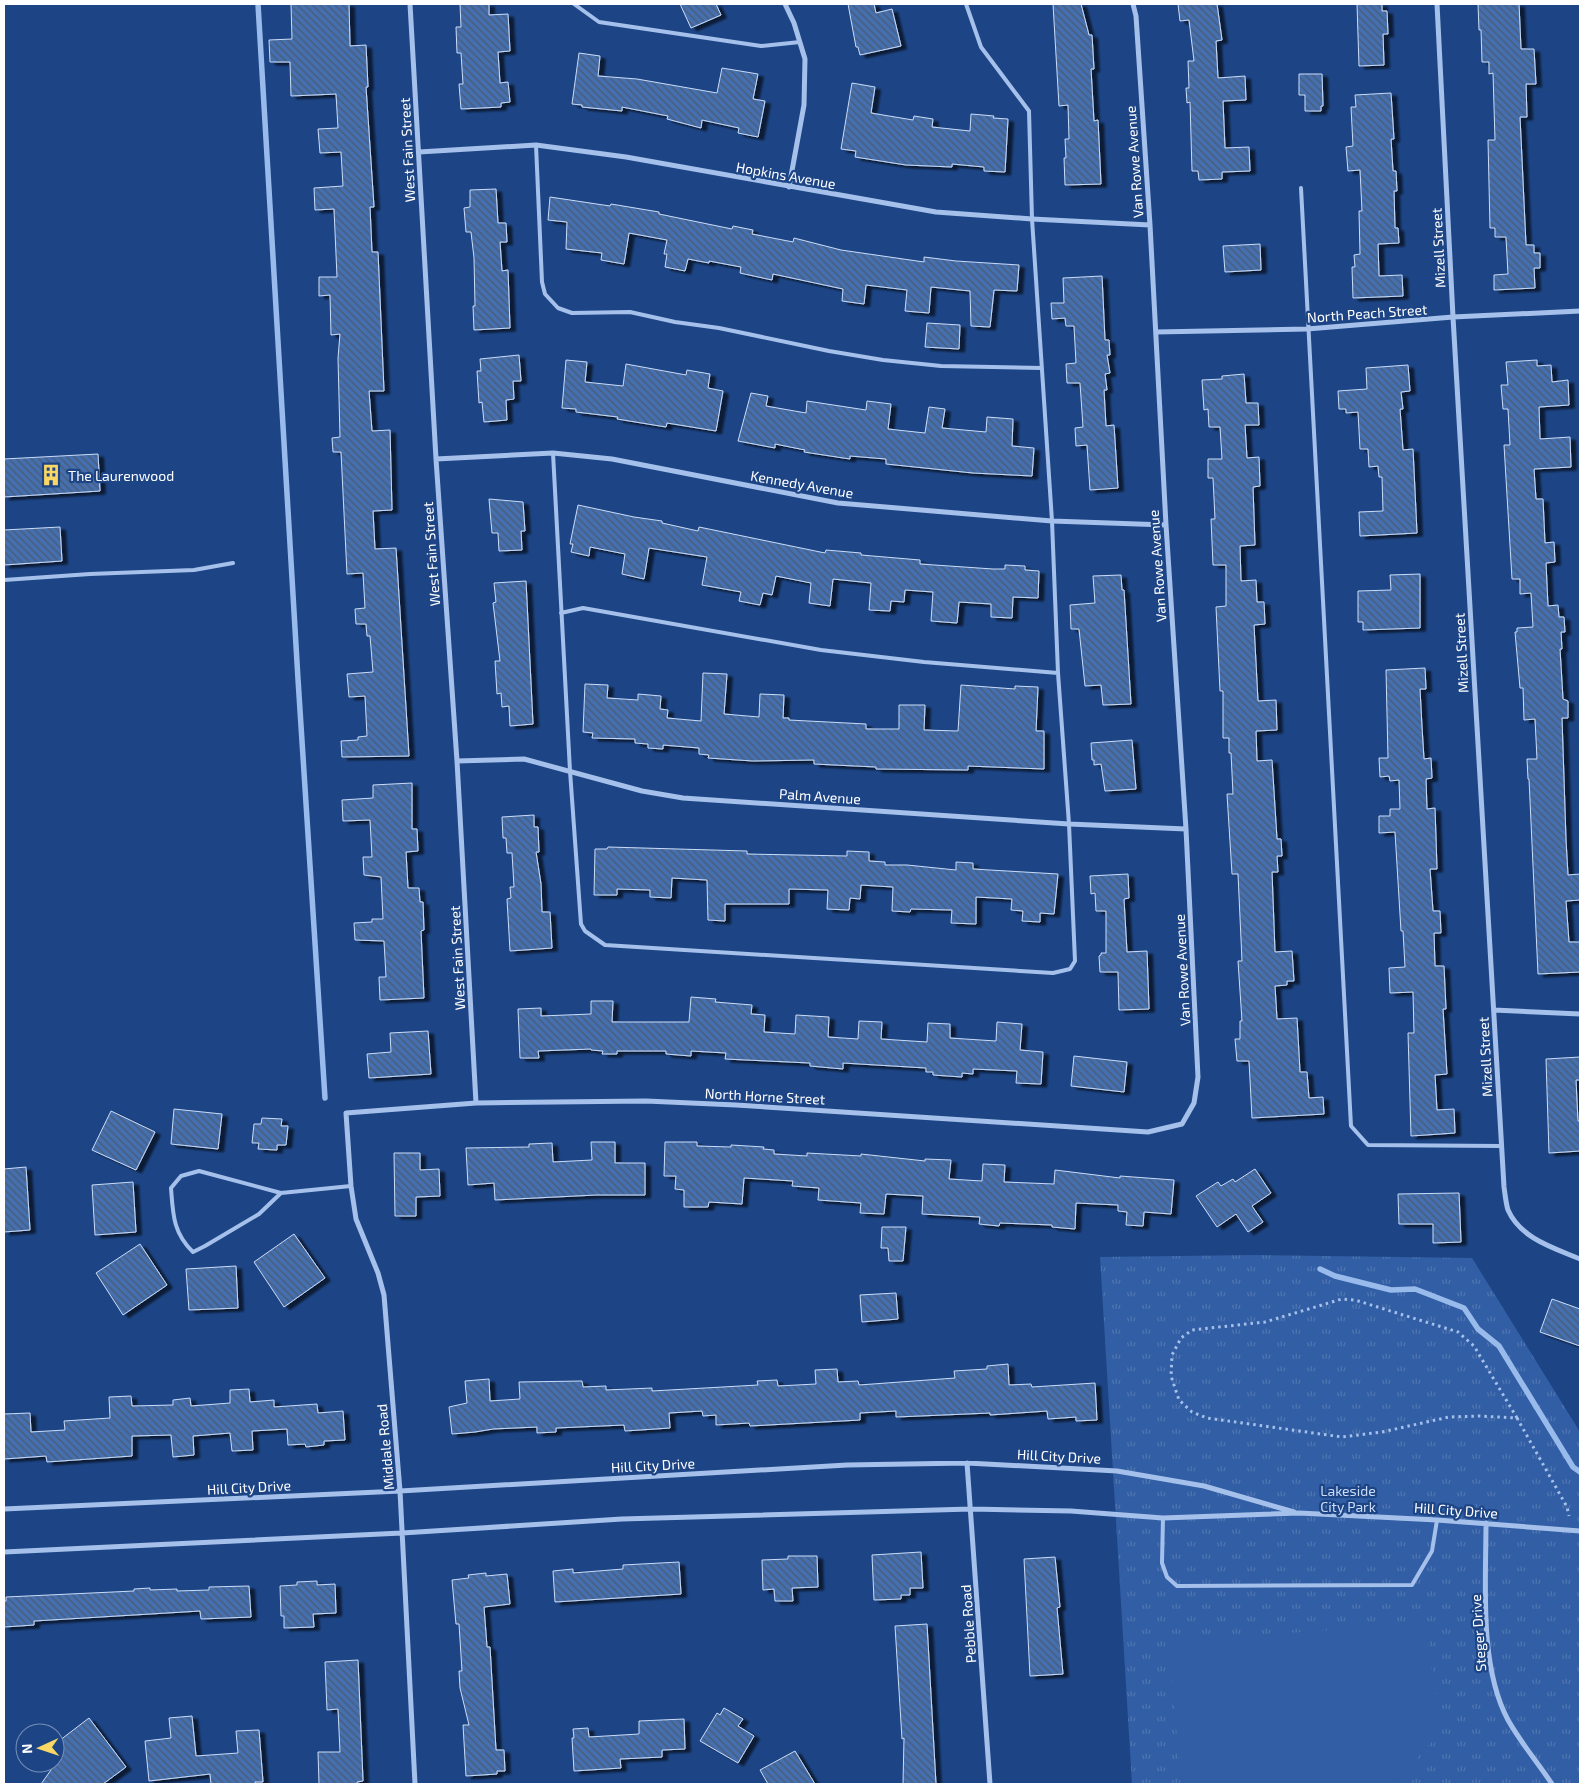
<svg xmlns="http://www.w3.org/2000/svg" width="1584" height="1788" viewBox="0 0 1584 1788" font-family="'Exo 2',sans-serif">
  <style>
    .grass { fill: url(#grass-tufts) }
    .pitch { fill: #315ea4 }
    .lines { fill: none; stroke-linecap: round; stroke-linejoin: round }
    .stream { stroke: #99bbec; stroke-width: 5.5 }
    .building { fill: url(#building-back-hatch); stroke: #cadcf8; filter: url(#shadow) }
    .path { stroke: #a5c1eb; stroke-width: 3; stroke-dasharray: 2.5 4; stroke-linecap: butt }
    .lane { stroke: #a5c1eb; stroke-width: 4 }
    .street { stroke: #a5c1eb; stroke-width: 5 }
    .labels { text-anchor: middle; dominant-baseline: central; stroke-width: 4.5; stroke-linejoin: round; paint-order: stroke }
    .street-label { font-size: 14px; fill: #fff; stroke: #1d4586 }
    .poi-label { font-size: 14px; fill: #fff; stroke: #1d4586; text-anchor: start }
    .park-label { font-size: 14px; fill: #cadcf8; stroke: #1d4586 }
  </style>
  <defs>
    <pattern id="grass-tufts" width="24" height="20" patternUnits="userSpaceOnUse" patternTransform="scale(1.25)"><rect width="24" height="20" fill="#315ea4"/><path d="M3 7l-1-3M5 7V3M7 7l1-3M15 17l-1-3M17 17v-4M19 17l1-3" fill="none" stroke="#5076b2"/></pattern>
    <pattern id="building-back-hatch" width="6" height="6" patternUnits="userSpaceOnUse" patternTransform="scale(1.25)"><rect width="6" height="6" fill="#456faf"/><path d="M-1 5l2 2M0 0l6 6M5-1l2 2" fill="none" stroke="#495a74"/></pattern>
    <filter id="shadow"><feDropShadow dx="5.5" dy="3" stdDeviation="1" flood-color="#0009"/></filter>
  </defs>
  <rect width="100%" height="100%" fill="#1d4586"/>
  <!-- grass -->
  <path class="grass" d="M1255 1255 1472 1258 1580 1432V1784H1132L1100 1257Z"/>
  <!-- pitch -->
  <path class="pitch" d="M1426 1624 1440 1733 1393 1784H1181L1170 1654 1180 1640Z"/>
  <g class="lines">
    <!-- stream -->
    <path class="stream" d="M258 4 298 679 325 1098
      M1320 1269 1335 1276 1391 1290 1415 1289 1464 1308 1478 1329 1499 1346 1573 1467 1580 1472"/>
  </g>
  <!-- building -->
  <path class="building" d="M291 4H349L350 46 366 45 368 87H366L374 207H370L372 252H378L384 391H369L372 431 390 430 392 510 373 511 375 549 396 548 409 756 342 757 341 741 358 740V737L367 736 365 696 349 697 347 674 373 672 370 636H367L366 624H356L355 609 365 608 363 573 347 574 341 452H333L332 438 340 437 338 358 340 334 331 335 330 295 319 296V277H337L334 209 315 210 314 188 343 186 341 152 320 153 318 129 338 128 336 94 291 96 290 62H270L269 40 292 39Z
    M460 4H489V15L508 14 510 51 498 52 500 83 508 82 510 102 501 103V107L461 109 459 84H463L461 53H457L456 27H461Z
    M680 4H716L721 15 691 28Z
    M848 4H874L876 13 892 9 901 46 860 55 858 47H856Z
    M1053 4H1081L1089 35H1092L1094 69H1091L1094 121 1098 120 1101 184 1065 185 1064 158H1066L1065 139H1069L1068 105 1059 106Z
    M1178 4H1217L1222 40 1216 41 1218 78 1245 76 1246 100 1223 101 1225 148 1249 147 1250 171 1222 172V179L1199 180 1198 171H1192L1190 102 1187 103 1186 88H1189L1188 61H1194L1189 20 1180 21Z
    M1357 4H1382V11H1387L1388 34H1383L1384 65 1359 66Z
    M1478 4H1519L1521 49H1534L1536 84H1526L1527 117H1520L1526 245H1534V253H1540V268H1534L1535 288 1494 290V275L1508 274 1506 237H1495V228H1490L1488 140H1495L1493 73 1489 74V62H1482L1481 30H1479Z
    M579 53 600 56 598 76 637 79 717 93 722 68 758 74 753 99 765 101 758 137 738 133 739 128 702 120 701 128 667 119 668 116 622 107V111L582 107V105L572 104Z
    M1299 74H1322L1323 106H1321V111H1305V95H1299Z
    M852 83 875 87 871 113 913 120 914 116 933 119 932 127 970 131 971 114 994 116 993 118 1008 119 1005 172 984 171V167L952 164V167L906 165 855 157 856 151 841 149Z
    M1391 93 1394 139H1391L1393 171H1396L1397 191H1394L1395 228H1398L1399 243 1378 244 1379 276 1402 275 1403 296 1353 298 1352 267H1355L1354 255 1360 254 1359 211H1362L1360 170 1348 171 1346 147 1353 146 1351 107H1356L1355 95Z
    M496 189 498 223H506L507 242H500L502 271 508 270 510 328 474 330 473 306H475L474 258 471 232H466L464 208 470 207V190Z
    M550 197 610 206 611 204 659 212V214L732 229 733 226 753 230 752 234 793 242 794 238 841 250 924 262V257L956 261 1019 265 1017 291 994 290 990 327 971 326 970 291 931 287 929 313 905 311 907 290 866 285 864 304 842 301 843 289 773 274 772 280 740 273 741 267 709 261V263L688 259 685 271 665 267 667 254H664L667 240 629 233 624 264 601 260 602 253 566 249 567 222 548 220Z
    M1260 244 1261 270 1225 272 1223 246Z
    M1102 276 1105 340H1109L1110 355H1107L1110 373 1105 374 1107 390H1104L1106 426 1114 425 1118 488 1090 490 1087 445 1076 446 1075 428 1083 427 1080 383H1067L1066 364 1076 363 1074 326H1066L1065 318 1052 319 1051 303H1064L1063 278Z
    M927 323 960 325 959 349 925 347Z
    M519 355 521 381H513L514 399 506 400 507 420 484 422 482 402 479 403 477 371H481L480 359Z
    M566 360 587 362 585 382 623 386 626 364 686 375 687 370 710 374 708 388 723 391 716 431 667 423 666 427 617 419 618 417 576 412V409L562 408Z
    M1537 360V366L1551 365 1552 382 1568 380 1569 405 1539 407 1540 439 1570 437 1571 467 1534 469 1536 499H1543L1545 543 1554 542 1555 562 1546 563 1548 606 1558 605 1559 617H1564L1565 632H1561L1562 649H1560L1563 699 1568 701V718H1562L1566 840 1568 875 1580 874V900L1566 901 1569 942H1580V972L1538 974 1529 779H1528L1527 759H1537L1535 719 1524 720 1523 688H1520L1515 632H1517V628L1533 627 1531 593 1520 594V579H1512L1504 445H1510L1508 409H1503L1501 385H1508L1506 362Z
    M1408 365 1410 391 1401 392 1403 409H1400L1403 450 1413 449 1417 533 1360 536 1359 512 1383 511 1382 477H1379L1378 466 1369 467 1368 449H1360L1358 412 1346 413V409H1339L1338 391 1367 389 1366 368Z
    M1244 374 1246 403H1258L1259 425H1245L1247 458 1259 457 1260 486 1253 487 1255 545 1240 546 1241 581 1256 580 1257 602H1264L1265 624 1254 625 1258 701 1276 700 1277 730 1256 731 1257 761 1272 760 1277 839H1281L1282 856H1277L1278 872H1272L1275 952 1292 951 1294 981H1287V985L1275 986 1277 1019 1297 1018 1300 1072H1307L1309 1098 1323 1097 1324 1114 1252 1118 1249 1061H1237L1235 1039H1240V1021H1242L1238 961H1242L1238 874H1232L1227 794H1233L1231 753H1229V738H1223V691H1220L1216 607 1226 606V565H1213L1211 519H1215L1213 478H1208V459H1222L1220 427H1209L1208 409 1204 410 1202 380 1222 379V376Z
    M751 393 768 396 766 406 806 413 807 401 866 410 867 401 891 404 888 429 925 433 929 407 945 409 942 428 986 432 987 417 1013 419 1012 446 1034 448 1032 476 973 473 886 464V459L850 456V459L804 452 805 450 775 444V448L738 441Z
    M98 454 100 491 4 497V459Z
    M489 499 523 502 525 531H521L522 550 499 551 498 533H492Z
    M578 505 634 517 662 521V523L698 531 699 527 825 553 826 550 861 553V555L920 560V564L993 569H1005V565L1025 566V570L1039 571 1038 598 1013 597 1012 618 991 617V604L959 602 957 623 931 621 933 592 905 590 904 602 891 601 890 611 869 610 871 583 833 579 830 606 809 603 811 583 776 576 772 595 763 593 760 605 739 601 741 592 702 585 707 557 649 548 644 579 622 574 625 554 590 547 589 556 571 552 573 544H570Z
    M60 527 62 561 4 565V530Z
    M1420 574V628L1363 630V622H1358V591L1391 590 1390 575Z
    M1121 575 1122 590H1124L1131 704 1103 705 1101 685 1085 686 1079 629H1071L1070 605 1095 603 1093 576Z
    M526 581 533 724 510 726 509 706 502 707 501 693 497 694 495 661H500L493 603 496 602 494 583Z
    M1425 668 1426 689H1420L1422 727 1424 759 1431 758 1432 778 1426 779 1427 809 1435 808 1437 869H1430L1433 911H1440L1441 933H1434L1435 966H1444L1446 1009H1443L1447 1074 1435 1075 1437 1110 1454 1109 1455 1133 1411 1136 1408 1033H1414L1413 992 1390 993 1389 968 1405 967 1403 931H1401L1395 832 1379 833V816H1390V809H1400L1399 780 1390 781 1389 776 1380 777 1379 758H1388L1386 670Z
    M703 673 727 674 724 714 759 717 760 694 784 695 783 718H789V720L866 724V729H899V705H925L924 730 958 731 961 685 1015 689V686L1038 687 1036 731H1044V769L968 766V770L876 769V767L814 764V760L753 761 708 758 709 755 699 754V748L663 745V749L648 748V744L635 743V739L592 738 593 733 583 732 585 684 608 685 607 698 638 700V694L661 696 660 709 668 710 667 718 701 721Z
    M1132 740 1136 789 1105 791 1101 764 1094 765V760H1092L1091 743Z
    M412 783V829H417L418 851 406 852 408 888H419L420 902H423L424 930 421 931 424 998 380 1000 379 977H386L384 941 355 940 354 923 372 922V919H383L381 877 364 875 363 857H372L370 820 343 821 342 800 373 798V785Z
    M534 815V827H538L539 852H536L541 884 542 912H550L552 948 510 951 507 899 511 898 510 887H514L512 853H507L506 838H503L502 817Z
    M608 847 747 851V854L847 856V851L869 852V861L885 862V865H907L956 870V862L973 863V869L1058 874 1054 914 1040 913V922L1022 921 1023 911 1011 910 1012 899 976 897V924L951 923 952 910 911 909 910 912 892 911 893 887 861 885 860 899 850 898 849 910 827 909 828 890 789 889V904H725V921L708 920 707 880 672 878 671 898 650 897V890L617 889V895H594L595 849H607Z
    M1128 874 1129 898 1124 899 1127 952 1147 951 1149 1009 1119 1010 1118 972H1100L1099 956 1101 955V953H1106V911H1096L1095 893 1091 894 1090 876Z
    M691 997 716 999 715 1002 752 1005 751 1014 765 1015 764 1032 795 1034 796 1015 829 1017 828 1037 858 1039 859 1021 882 1022 881 1039 927 1042 928 1023 950 1024V1038L996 1041 997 1022 1022 1024 1020 1050 1043 1052 1041 1084 1016 1083 1017 1071 973 1069V1074L962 1073V1077L933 1075V1072H926V1068L843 1063V1069L810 1066V1063L725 1059 726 1053 691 1051V1056L666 1054V1051H617V1054H602L603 1051 591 1050V1049L538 1051 539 1058H520L518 1009 541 1008V1016L591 1014V1001H613L612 1022H689Z
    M428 1031 431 1074 369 1078 367 1054 391 1052 390 1033Z
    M1074 1056 1127 1062 1124 1092 1071 1086Z
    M1580 1057V1080H1576L1578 1121H1580V1151L1549 1153 1546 1059Z
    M174 1109 222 1114 218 1149 171 1144Z
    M111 1111 155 1132 136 1170 92 1150Z
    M262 1118 282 1119 281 1126H288L286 1145H277V1150L258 1149 259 1143H252L254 1124H261Z
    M591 1142H615V1163H645V1195H596L495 1200 494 1183 468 1185 466 1148 529 1147V1144L552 1143 553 1162 592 1160Z
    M665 1142H697V1146L731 1147V1145L764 1147 763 1149 774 1150V1154L807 1156V1153L861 1156V1154L925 1161V1159L951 1160 949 1179 982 1181 983 1164 1005 1165 1004 1182 1054 1184 1055 1170 1120 1178V1176L1174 1180 1171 1214 1144 1212 1143 1226 1126 1225 1127 1212 1118 1211V1205L1076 1203 1075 1229 1052 1227V1225L1000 1223 999 1226 979 1224 980 1217 922 1214 923 1196 886 1194 884 1214 860 1213 861 1203 818 1200 819 1188 792 1186 793 1181 744 1178 742 1204 709 1202 708 1207H684V1190L675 1189 676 1176H664Z
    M394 1153H420V1170L439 1169 440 1196 416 1197V1216H395Z
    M26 1167 30 1230 4 1232V1169Z
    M1255 1169 1271 1193 1252 1206 1263 1222 1248 1232 1236 1214 1217 1227 1196 1196 1218 1182 1221 1186 1233 1179 1235 1182Z
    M133 1182 136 1232 95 1235 92 1185Z
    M1459 1193 1461 1242 1433 1243V1224H1399L1398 1194Z
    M882 1227H906L903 1261H889L888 1248H881Z
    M294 1234 325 1278 284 1307 254 1262Z
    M140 1244 167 1285 123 1315 96 1273Z
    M236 1266 238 1308 189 1310 186 1269Z
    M896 1293 898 1319 862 1322 860 1295Z
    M1552 1299 1580 1309V1346L1540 1332Z
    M1008 1364 1009 1385 1031 1384 1032 1387 1095 1383 1097 1420 1076 1421V1417L1048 1419 1047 1411 990 1415V1413L896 1417V1411L860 1413V1420L750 1426 749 1423 716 1425V1415L703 1416 702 1411 669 1413 670 1428 625 1431 624 1425 556 1428V1432L537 1433V1427L493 1429 475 1432 452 1434 449 1407 467 1403 465 1381 489 1379 490 1401 520 1399 519 1382 582 1381 583 1387 606 1386V1390L652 1388V1391L758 1385 757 1381 777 1380 778 1386 816 1384 815 1370 837 1369 838 1382 858 1381 859 1385 955 1378 954 1371 987 1369V1366Z
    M249 1389 250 1402 274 1400V1407L317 1404 318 1413 343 1411 345 1440 324 1441V1445L306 1447 305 1444 288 1445 287 1429 252 1431 253 1450 232 1451 230 1433 193 1436 194 1455 173 1457 171 1435 132 1436V1456L47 1462 46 1456 4 1459V1414L30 1413 31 1432 65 1430 64 1421 110 1418 109 1397 131 1396 132 1406 173 1405V1400L190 1398 191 1406 230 1403V1390Z
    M921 1552 923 1588H910V1595H901V1599L874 1600 872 1555Z
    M788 1556H817L818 1587 792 1588 793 1601H775L774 1589 763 1590 762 1560 788 1559Z
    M1055 1557 1060 1607 1057 1608 1063 1674 1030 1676 1024 1559Z
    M679 1562 681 1594 555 1602 553 1571 573 1569V1573L623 1569V1565Z
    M486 1573V1576L507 1574 510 1604 484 1607 487 1647H490L496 1750H504L505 1771H497V1774L466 1776 463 1725H469L460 1688 459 1671H462L459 1624H456L452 1580 469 1578 468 1575Z
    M317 1581V1585L335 1584 336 1613 313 1614 314 1627 284 1628V1616H281L280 1586 297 1585V1582Z
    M249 1586 251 1617 201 1619 200 1611 34 1621V1625L4 1627V1601H6V1597L134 1591V1589L150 1588V1590L177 1589V1591L209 1590V1587Z
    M927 1624 936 1784H903L904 1738 902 1739 895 1626Z
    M358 1660 363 1781 357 1782V1784H319L318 1752H340L338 1709 327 1710 325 1662Z
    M724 1708 743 1719 738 1726 754 1736 738 1763 700 1741 717 1713 720 1715Z
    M192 1716 196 1756 238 1753 236 1731 259 1730 263 1782H255L256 1784H211L210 1774 149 1781 145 1741 171 1738 169 1718Z
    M89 1718 126 1767 103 1784H41L61 1756 55 1749V1744Z
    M684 1719 685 1749 662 1750V1757L620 1759 621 1768 574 1771 572 1738H574L573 1729 588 1728 589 1737 639 1734V1721Z
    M795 1751 815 1784H768L760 1770Z"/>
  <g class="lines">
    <!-- path -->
    <path class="path" d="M1517 1418 1474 1346 1458 1332 1355 1300 1342 1299 1265 1322 1192 1330 1181 1338 1172 1355 1171 1376 1179 1400 1192 1412 1207 1418 1342 1437 1382 1432 1449 1417 1479 1416 1517 1418 1567 1507 1569 1516"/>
    <!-- lane -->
    <path class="lane" d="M574 4 599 22 761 46 800 42
      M536 145 542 282 545 294 558 308 572 313 630 312 675 322 719 328 829 351 883 360 941 366 1042 368
      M1301 188 1351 1126 1368 1145 1501 1146
      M553 453 570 771 581 924 585 931 605 945 1053 973 1070 969 1075 961 1069 824 1058 673 1052 521 1032 219 1029 111 981 47 966 4
      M4 580 90 574 194 570 233 563
      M561 613 583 608 821 650 924 662 1058 673
      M281 1193 199 1171 181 1176 171 1188C173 1214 173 1233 193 1252L205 1246 259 1214 281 1193 351 1186
      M1163 1518 1162 1563 1167 1577 1177 1586 1412 1585 1432 1551 1437 1520"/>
    <!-- street -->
    <path class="street" d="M410 4 436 459 457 761 476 1103
      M785 4 794 23 805 59 804 105 789 187
      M1437 4 1453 317 1504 1187C1505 1194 1506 1204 1508 1210 1521 1239 1554 1248 1580 1259
      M419 152 536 145 626 157 936 212 1032 219 1150 225
      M1156 332 1307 329 1453 317 1580 311
      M436 459 553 453 612 459 838 503 1052 521 1166 525
      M457 761 524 759 642 791 683 798 1069 824 1186 829
      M1494 1010 1580 1014
      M967 1463 990 1784
      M4 1509 400 1491 847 1465 967 1463 1117 1471 1204 1486 1294 1512
      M1486 1523C1486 1584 1479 1666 1508 1720 1521 1743 1538 1763 1552 1784
      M4 1552 402 1533 622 1519 971 1509 1071 1511 1163 1518 1299 1513 1437 1520 1580 1531
      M415 1784 400 1491 384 1295 378 1273 356 1219 351 1186 346 1113 476 1103 646 1101 736 1105 1148 1132 1182 1124 1194 1103 1198 1077 1186 829 1166 525 1150 225 1136 16 1133 4"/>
  </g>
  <!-- icons -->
  <defs>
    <g id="building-bare" transform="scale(1.725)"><path d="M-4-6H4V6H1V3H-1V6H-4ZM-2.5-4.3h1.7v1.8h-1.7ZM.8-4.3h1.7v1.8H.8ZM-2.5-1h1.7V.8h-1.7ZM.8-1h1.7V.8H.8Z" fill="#fad764" stroke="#1d4586" stroke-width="2.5" paint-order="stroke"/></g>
  </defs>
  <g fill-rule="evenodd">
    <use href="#building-bare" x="51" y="475"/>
  </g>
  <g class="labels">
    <!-- street labels -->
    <g class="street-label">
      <text transform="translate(407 150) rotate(-93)">West Fain Street</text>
      <text transform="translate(1134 162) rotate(-94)">Van Rowe Avenue</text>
      <text transform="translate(786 175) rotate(10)">Hopkins Avenue</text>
      <text transform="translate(1438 248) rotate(-93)">Mizell Street</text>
      <text transform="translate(1367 313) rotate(-4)">North Peach Street</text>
      <text transform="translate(802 484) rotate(10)">Kennedy Avenue</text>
      <text transform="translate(431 554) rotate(-94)">West Fain Street</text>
      <text transform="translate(1157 566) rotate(-94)">Van Rowe Avenue</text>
      <text transform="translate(1461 653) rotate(-93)">Mizell Street</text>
      <text transform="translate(820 796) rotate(4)">Palm Avenue</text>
      <text transform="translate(457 958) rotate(-93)">West Fain Street</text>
      <text transform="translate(1182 970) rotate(-93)">Van Rowe Avenue</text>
      <text transform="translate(1485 1057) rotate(-93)">Mizell Street</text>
      <text transform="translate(765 1096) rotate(3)">North Horne Street</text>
      <text transform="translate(385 1447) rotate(-95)">Middale Road</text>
      <text transform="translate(1059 1456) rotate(3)">Hill City Drive</text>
      <text transform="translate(653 1465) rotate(-3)">Hill City Drive</text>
      <text transform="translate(249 1487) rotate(-3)">Hill City Drive</text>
      <text transform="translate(1456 1510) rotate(4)">Hill City Drive</text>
      <text transform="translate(968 1624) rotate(-94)">Pebble Road</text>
      <text transform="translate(1478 1633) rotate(-94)">Steger Drive</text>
    </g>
    <!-- poi labels -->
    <g class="poi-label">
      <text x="68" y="475">The Laurenwood</text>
    </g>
    <!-- park labels -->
    <g class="park-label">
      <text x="1348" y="1490">Lakeside<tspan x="1348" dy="16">City Park</tspan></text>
    </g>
  </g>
  <!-- border -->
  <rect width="1584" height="1788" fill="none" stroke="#ffffff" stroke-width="10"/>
  <!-- north arrow -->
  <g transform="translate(40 1748) rotate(267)"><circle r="24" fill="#1d4586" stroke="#778fb6"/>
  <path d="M0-4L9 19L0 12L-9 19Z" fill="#fad764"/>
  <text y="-8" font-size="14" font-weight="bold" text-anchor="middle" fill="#ffffff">N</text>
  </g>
</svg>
